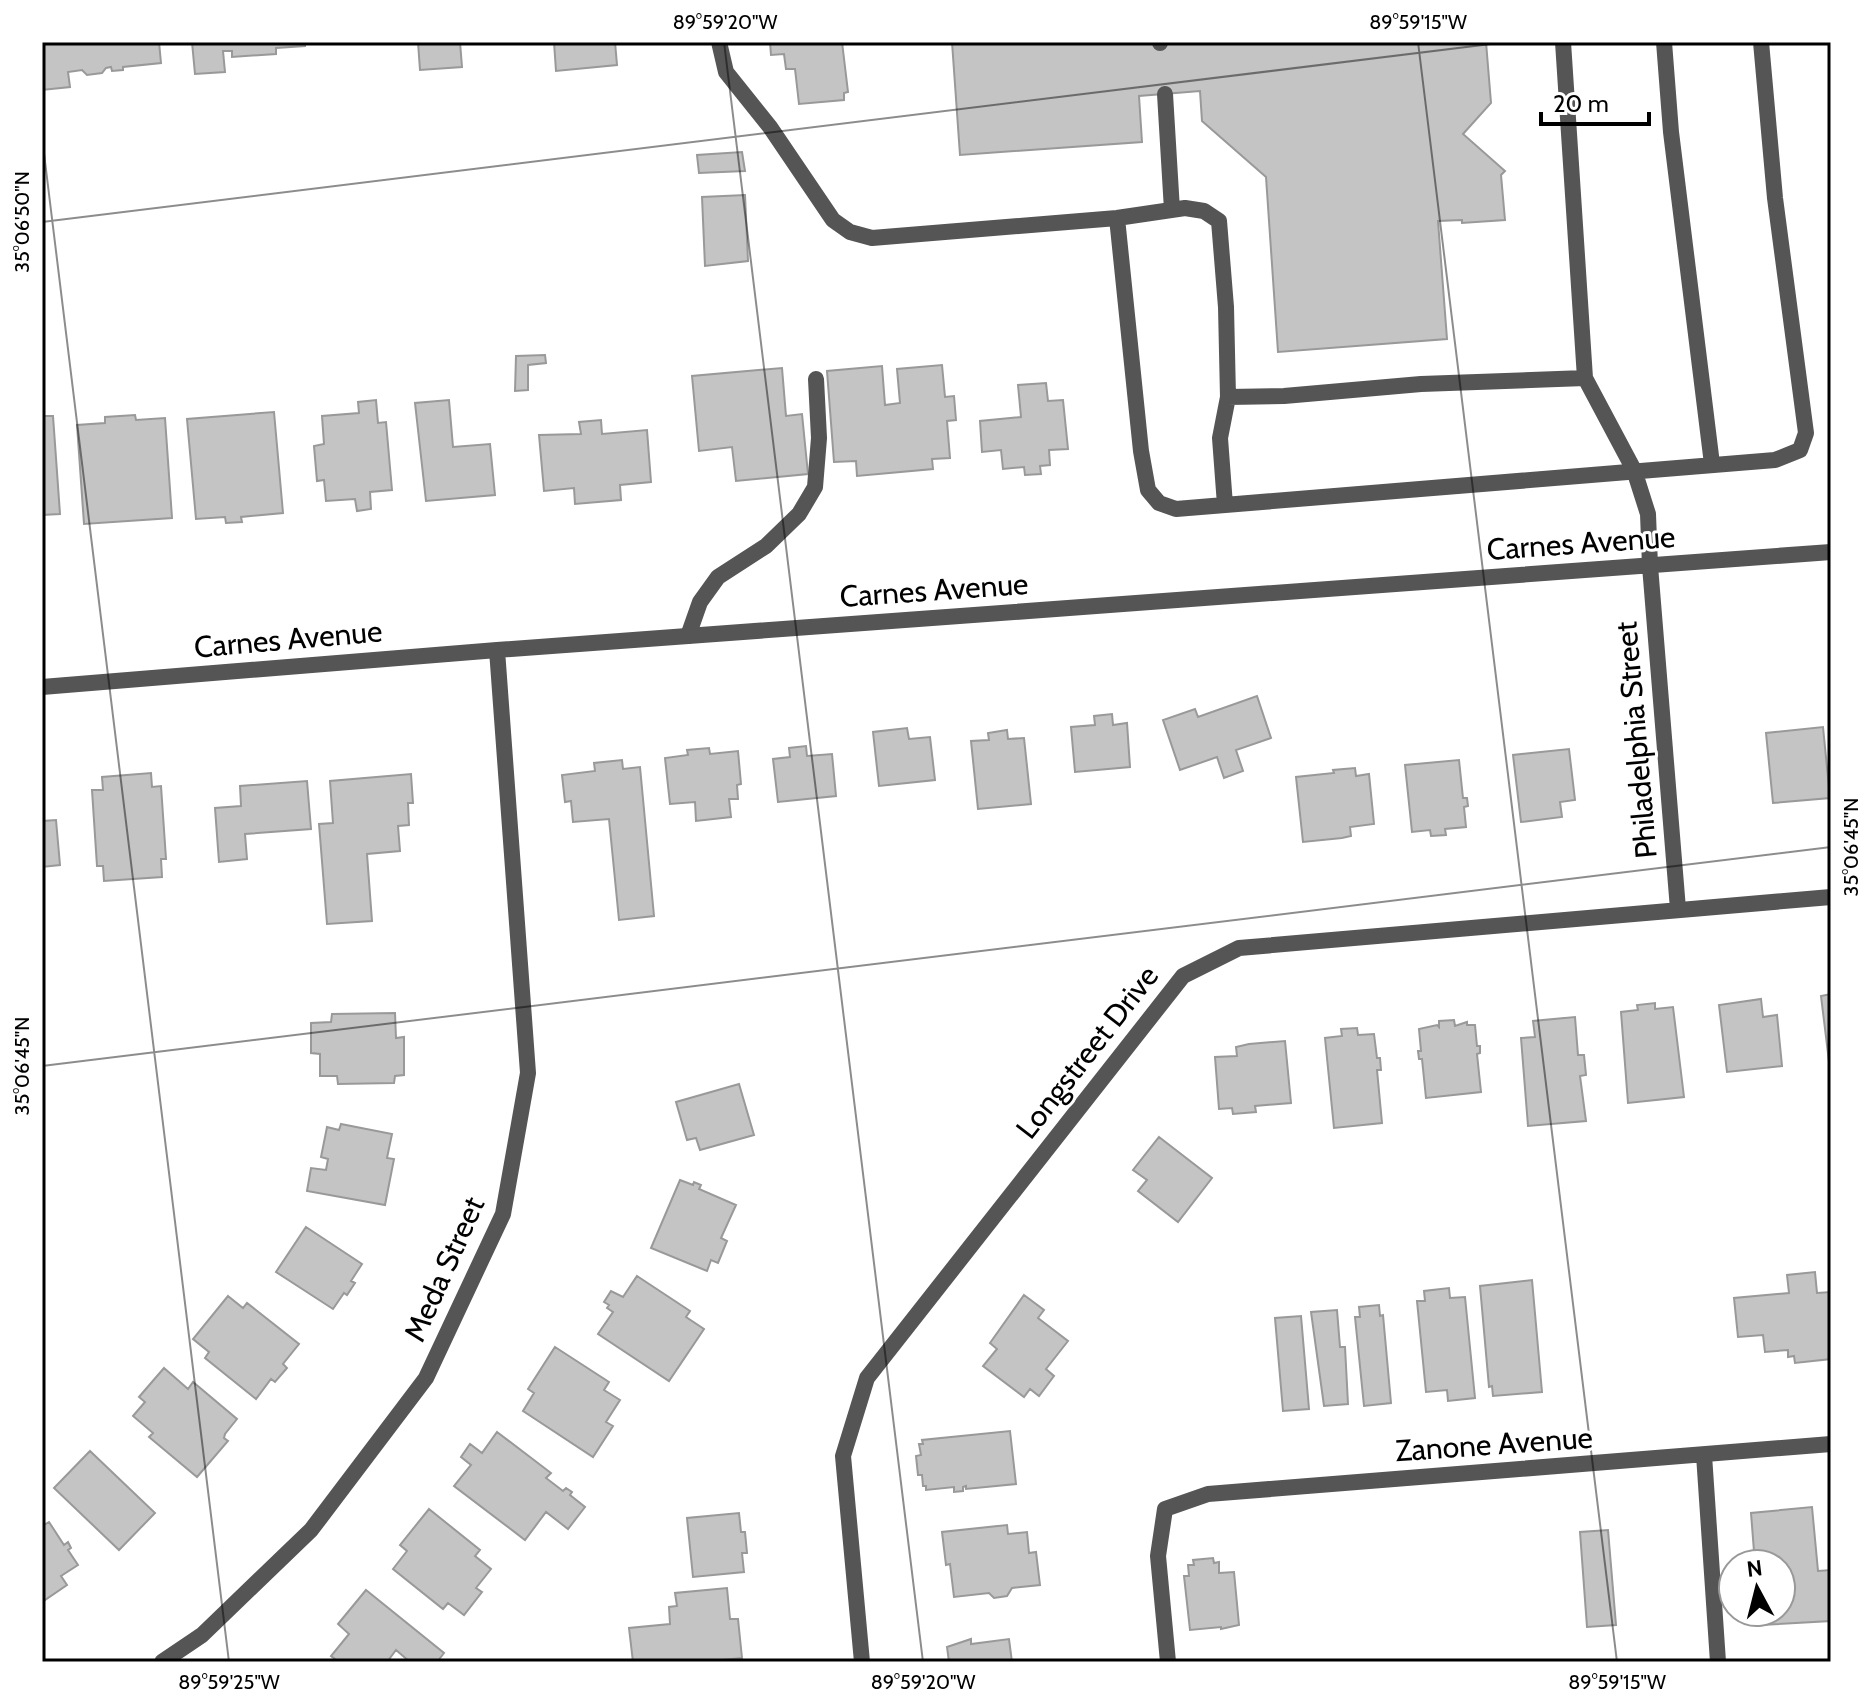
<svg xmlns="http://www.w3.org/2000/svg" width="1873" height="1704" viewBox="0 0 1873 1704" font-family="Cabin,sans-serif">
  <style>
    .building { fill: #c4c4c4; stroke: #999; stroke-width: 2 }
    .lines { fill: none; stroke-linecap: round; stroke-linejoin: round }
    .service { stroke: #555; stroke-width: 16 }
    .minor { stroke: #555; stroke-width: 16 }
    .ticks { fill: none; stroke: #000; stroke-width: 2; stroke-opacity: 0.45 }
    .labels { text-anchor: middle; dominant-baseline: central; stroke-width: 6; stroke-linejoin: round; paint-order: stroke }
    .street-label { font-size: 30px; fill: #000; stroke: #fff }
    .neatline { fill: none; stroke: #000; stroke-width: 3 }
    .ticks-label { font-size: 20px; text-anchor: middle; fill: #000 }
  </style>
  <rect width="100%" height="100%" fill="#fff"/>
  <!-- building -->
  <path class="building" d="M42 42H159L161 63 123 67V70L112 71 111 67 106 68 102 73 87 75 82 70 68 72 70 87 42 90Z
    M192 42H305V46L276 48V54L232 57V51H223L225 72 195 74Z
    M418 42H460L462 67 420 70Z
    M554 42H615L617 65 556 71Z
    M770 42H842L848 92 844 93V100L799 104 795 69H786L784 54 771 55Z
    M952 42H1136V44L1169 42H1486L1491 103 1463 134 1505 171 1501 175 1505 220 1462 223V220L1438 221 1447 339 1278 352 1266 177 1202 121 1200 91 1139 96 1142 142 960 155Z
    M742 152 745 171 699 173 697 155Z
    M745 195 748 261 705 266 702 197Z
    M545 355 546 363 528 365V390L515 391 516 356Z
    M942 365 945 397 954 396 956 420 947 421 950 458 932 459 933 469 857 476 856 461 834 462 827 371 882 366 885 405 900 403 897 369Z
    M782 368 786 416 802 414 808 474 736 481 732 447 699 451 692 376Z
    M1046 383 1048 401 1063 400 1068 449 1049 450 1050 465 1040 466 1041 474 1025 475 1024 467 1003 469 1001 450 982 452 980 421 1021 417 1018 385Z
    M376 400 378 423 386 422 392 490 370 492 371 509 357 511 355 499 326 501 324 480 317 481 314 446 324 444 322 416 359 413 358 402Z
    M449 400 453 447 490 444 495 495 426 501 415 403Z
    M274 412 283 513 241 517 242 522 226 523 225 517 196 519 187 419Z
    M135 415 136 420 165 418 172 518 84 524 77 425 105 423V417Z
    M42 416H53L60 514 42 515Z
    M601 420 602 434 647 430 651 482 620 485 621 500 575 504 574 488 544 491 539 435 581 434 579 422Z
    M1257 696 1271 738 1236 750 1243 771 1224 778 1217 757 1180 770 1163 720 1195 709 1198 717Z
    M1112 714 1113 725 1127 723 1130 767 1075 772 1071 727 1095 725 1094 716Z
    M1823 727 1830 798 1773 803 1766 733Z
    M907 728 909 739 930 737 935 780 879 786 873 732Z
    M1007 730 1008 739 1024 738 1031 804 978 809 971 741 989 740 988 733Z
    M806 746 807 756 832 754 836 796 778 802 773 759 790 757 789 748Z
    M709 748 710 754 738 751 741 784 737 785 738 799H729L731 817 696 821 695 802 670 804 665 758 688 755 687 750Z
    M1569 749 1575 800 1560 802 1562 817 1521 822 1513 755Z
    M622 760 623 769 640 767 654 916 619 920 609 819 573 822 571 801 565 802 562 775 595 771 594 763Z
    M1459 760 1463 798H1467L1468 806 1464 807 1466 827 1445 829 1446 835 1431 836 1430 830 1412 832 1405 765Z
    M1355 768 1356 776 1369 774 1374 824 1350 827 1351 836 1342 838 1303 842 1296 777 1334 773 1333 770Z
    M151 773 152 787 161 786 166 859H161L162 877 104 881 103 866H97L92 790H103L102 777Z
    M411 774 413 803H408L409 825 398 826 400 851 367 854 372 921 327 924 319 824 333 823 330 781Z
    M307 781 311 829 245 834 247 859 219 862 215 808 241 806 240 786Z
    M56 820 60 865 42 867V821Z
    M1831 994V1078L1821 996Z
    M1761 999 1763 1017 1777 1015 1782 1066 1727 1072 1719 1005Z
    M1655 1003V1009L1673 1007 1684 1097 1628 1103 1621 1012 1638 1010 1637 1005Z
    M395 1013 396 1038 404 1037V1075L395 1076 394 1083 338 1084 337 1076H320V1054L311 1053V1023L331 1022 332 1014Z
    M1575 1017 1578 1055H1584L1586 1075 1580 1076 1586 1121 1528 1126 1521 1038 1535 1037 1533 1021Z
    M1454 1020 1455 1026 1467 1022V1025H1475L1477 1046H1480V1053L1477 1054 1481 1092 1426 1098 1422 1059H1419L1418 1051H1421L1419 1029 1437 1025 1439 1027V1021Z
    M1357 1028 1358 1035 1374 1034 1377 1058H1380L1381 1070H1377L1382 1123 1334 1128 1325 1038 1342 1036 1341 1029Z
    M1285 1041 1291 1103 1255 1106 1256 1112 1233 1114 1232 1108 1219 1109 1215 1057 1237 1056 1236 1047 1249 1044Z
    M739 1084 754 1135 700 1150 696 1138 687 1140 676 1102Z
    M341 1124 392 1134 387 1158 394 1159 385 1205 307 1191 311 1168 326 1170 328 1159 321 1157 327 1127 339 1130Z
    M1159 1137 1212 1178 1178 1222 1138 1191 1147 1180 1133 1170Z
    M680 1180 693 1185 694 1182 701 1185 699 1189 736 1205 721 1238 727 1241 718 1263 711 1260 707 1271 651 1248Z
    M306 1227 362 1264 351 1281 355 1283 347 1295 344 1293 333 1309 276 1272Z
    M1815 1272 1817 1293 1831 1292V1359L1795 1363 1794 1356 1788 1357V1350L1765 1352 1763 1335 1738 1337 1734 1298 1789 1293 1787 1275Z
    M637 1276 690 1311 686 1317 704 1329 669 1381 598 1334 613 1312 607 1308 609 1305 604 1302 611 1291 623 1297Z
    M1532 1280 1542 1392 1493 1396 1492 1386 1489 1387 1480 1286Z
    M1449 1288 1450 1298 1465 1297 1475 1398 1448 1401 1447 1390 1426 1392 1417 1301H1425L1424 1291Z
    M1024 1295 1044 1310 1038 1318 1068 1341 1046 1369 1054 1376 1039 1396 1030 1389 1024 1397 983 1366 997 1349 990 1343Z
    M228 1296 243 1308 247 1303 299 1344 283 1364 287 1368 275 1382 271 1379 256 1399 205 1358 209 1352 193 1339Z
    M1379 1305 1380 1316 1383 1315 1391 1403 1364 1406 1355 1317H1360L1359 1307Z
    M1337 1310 1340 1347H1345L1348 1404 1324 1406 1311 1312Z
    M1301 1316 1309 1409 1283 1411 1275 1318Z
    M555 1347 609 1382 604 1390 620 1400 606 1422 613 1426 593 1457 523 1411 534 1393 528 1389Z
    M164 1368 188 1389 193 1382 237 1419 225 1434 224 1438 228 1441 197 1477 149 1437 153 1433 133 1416 145 1402 139 1397Z
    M1010 1431 1016 1484 966 1489V1486L963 1487V1491L954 1492V1487L926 1490V1486H923L922 1475H918L916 1456 921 1455 919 1444H923L922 1440Z
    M497 1432 551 1473 546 1478 563 1491 566 1488 572 1492 570 1495 585 1507 568 1529 546 1512 525 1540 454 1486 471 1465 461 1457 470 1444 482 1453Z
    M90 1451 155 1513 119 1550 54 1488Z
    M1812 1507 1818 1571 1831 1570V1621L1761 1625 1760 1612H1781V1564H1755L1751 1513Z
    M429 1509 480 1550 475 1556 491 1569 476 1588 482 1592 464 1615 448 1603 443 1609 393 1569 407 1551 400 1545Z
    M739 1513 741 1532H745L747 1553H742L744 1572 693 1577 687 1518Z
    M49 1522 64 1545 68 1542 71 1548 68 1550 78 1565 61 1576 67 1585 42 1602V1526Z
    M1007 1525 1008 1534 1027 1532 1029 1553 1036 1552 1040 1585 1012 1588 1007 1596 994 1598 989 1593 954 1597 950 1564 946 1565 942 1532Z
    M1608 1530 1616 1625 1587 1627 1580 1532Z
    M1213 1558 1214 1563 1219 1562V1573L1234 1572 1239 1625 1221 1629V1627L1190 1630 1184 1576H1189L1188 1565H1194L1193 1560Z
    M727 1588 730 1619H738L742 1658 702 1662H633L629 1628 670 1624 669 1607 677 1606 675 1593Z
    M366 1590 444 1653 437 1662H410L396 1650 387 1662H339L331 1656 349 1634 338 1624Z
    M971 1639V1644L1009 1639 1012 1662H949L947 1647Z"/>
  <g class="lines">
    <!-- service -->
    <path class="service" d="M719 42 726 72 770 127 833 220 850 232 872 238 1117 218 1185 208 1204 211 1219 221 1226 307 1228 397
      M1160 42V43
      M1563 42 1585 378 1634 470 1648 514 1650 566
      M1664 42 1671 132 1712 464
      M1165 94 1172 210
      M1117 218 1141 451 1148 490 1159 503 1176 509 1775 460 1800 450 1806 433 1775 198 1761 42
      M1225 505 1220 438 1228 397 1284 396 1421 384 1585 378
      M688 636 700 602 718 577 766 546 799 514 815 487 819 438 816 379"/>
    <!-- minor -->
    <path class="minor" d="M1650 566 1678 909
      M42 687 497 650 1831 552
      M1704 1455 1718 1662
      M162 1662 202 1635 311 1530 426 1378 503 1214 528 1073 497 650
      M862 1662 843 1456 867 1378 1183 976 1239 948 1831 897
      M1168 1662 1158 1556 1165 1509 1208 1494 1831 1444"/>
  </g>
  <!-- ticks -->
  <path class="ticks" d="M724 42 923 1662M1418 42 1617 1662M42 137 229 1662M42 222 1507 42M42 1066 1831 847"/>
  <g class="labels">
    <!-- street labels -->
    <g class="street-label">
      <text transform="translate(1581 543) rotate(-4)">Carnes Avenue</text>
      <text transform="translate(934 590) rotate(-4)">Carnes Avenue</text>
      <text transform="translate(288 639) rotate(-5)">Carnes Avenue</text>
      <text transform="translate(1636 740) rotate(-95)">Philadelphia Street</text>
      <text transform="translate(1087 1052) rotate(-52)">Longstreet Drive</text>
      <text transform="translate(444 1269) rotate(-66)">Meda Street</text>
      <text transform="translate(1494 1444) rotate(-4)">Zanone Avenue</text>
    </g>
  </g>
  <!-- border -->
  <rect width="1873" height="1704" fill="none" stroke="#ffffff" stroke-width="88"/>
  <!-- north arrow -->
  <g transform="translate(1757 1588) rotate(353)"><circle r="38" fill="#ffffff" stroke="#999999" stroke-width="2"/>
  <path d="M0-6L14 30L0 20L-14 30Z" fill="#000000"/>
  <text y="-12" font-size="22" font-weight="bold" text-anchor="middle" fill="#000000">N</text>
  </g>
  <!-- scale -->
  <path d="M1541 112v12h108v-12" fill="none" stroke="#000000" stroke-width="4"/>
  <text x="1553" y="112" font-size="24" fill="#000000" stroke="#ffffff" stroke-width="6" paint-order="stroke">20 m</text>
  <rect x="44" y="44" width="1785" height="1616" class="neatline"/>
  <g class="ticks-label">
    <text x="725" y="29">89°59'20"W</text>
    <text x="1418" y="29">89°59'15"W</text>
    <text transform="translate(22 222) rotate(-90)" y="7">35°06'50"N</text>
    <text transform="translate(1851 847) rotate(-90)" y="7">35°06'45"N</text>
    <text transform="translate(22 1066) rotate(-90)" y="7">35°06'45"N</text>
    <text x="229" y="1689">89°59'25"W</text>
    <text x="923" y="1689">89°59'20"W</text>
    <text x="1617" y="1689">89°59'15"W</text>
  </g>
</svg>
